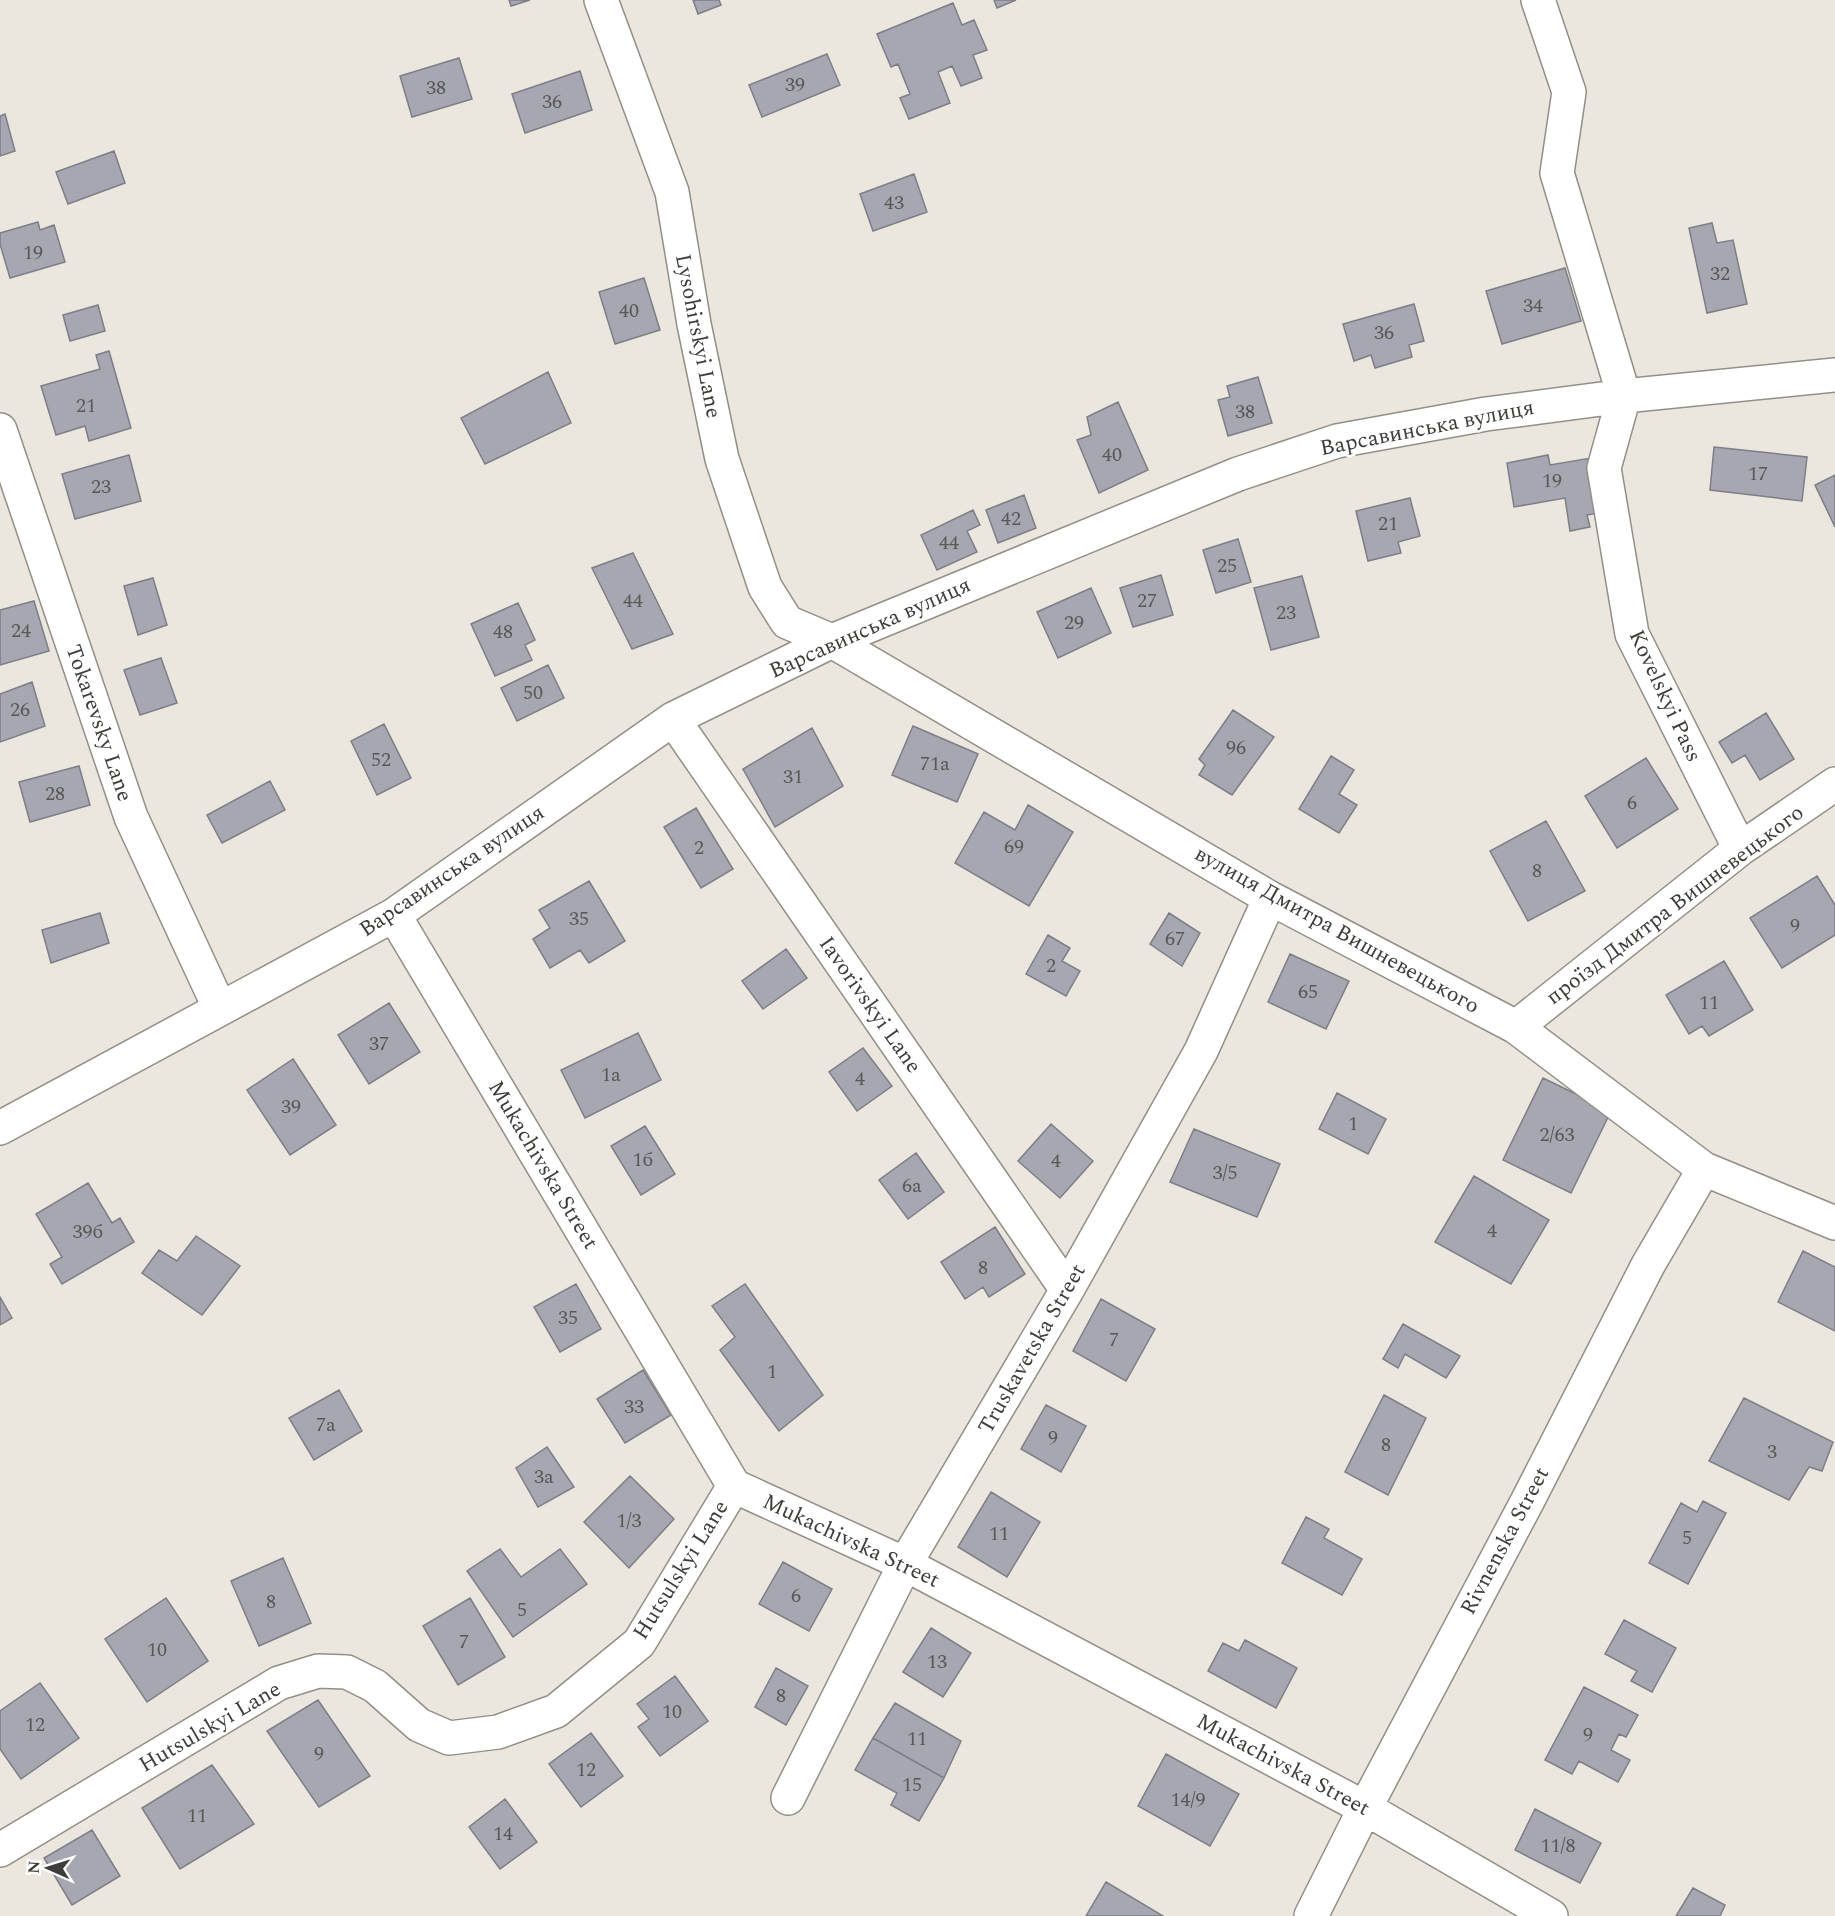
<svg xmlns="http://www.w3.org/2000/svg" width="1835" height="1916" viewBox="0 0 1835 1916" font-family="Spectral,serif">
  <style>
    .building { fill: #a6a7b0; stroke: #7d7e87; stroke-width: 1.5 }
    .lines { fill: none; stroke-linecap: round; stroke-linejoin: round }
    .minor-casing { stroke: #928f86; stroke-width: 36 }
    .minor { stroke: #fff; stroke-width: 33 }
    .labels { text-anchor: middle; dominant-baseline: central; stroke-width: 5; stroke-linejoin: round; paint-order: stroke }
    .number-label { font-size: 20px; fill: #585857 }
    .street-label { font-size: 22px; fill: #3e3d39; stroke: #fff }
  </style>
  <rect width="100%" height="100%" fill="#ebe7de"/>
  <!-- building -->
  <path class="building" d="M509 0H530L511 6Z
    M693 0H719L721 5 698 14Z
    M994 0H1016L997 8Z
    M953 3 962 25 974 20 987 50 973 55 982 78 961 86 952 66 938 72 950 103 909 119 900 98 910 94 898 64 891 67 877 34Z
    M827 54 840 85 762 117 749 85Z
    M459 58 472 99 412 117 400 76Z
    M580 71 592 110 525 133 512 94Z
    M5 114 15 151 0 156V116Z
    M114 151 125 183 68 204 56 172Z
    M914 174 927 212 873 231 860 194Z
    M38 222 40 230 54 225 65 262 10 278 0 244V233Z
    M1712 223 1717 243 1733 240 1747 304 1707 313 1689 228Z
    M1565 268 1581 321 1502 344 1486 291Z
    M644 278 660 330 615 344 599 292Z
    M1414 304 1424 341 1409 345 1412 357 1375 368 1371 355 1354 361 1343 324Z
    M98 305 105 331 70 341 63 315Z
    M109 351 131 428 89 441 85 426 56 435 41 386 100 369 96 355Z
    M548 372 571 423 485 464 461 418Z
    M1258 377 1272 423 1228 436 1218 400 1230 397 1227 386Z
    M1118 402 1148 470 1099 493 1077 440 1091 435 1087 417Z
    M1714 447 1807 457 1802 501 1710 490Z
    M129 455 141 501 75 519 62 474Z
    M1548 455 1550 465 1591 458 1599 513 1587 515 1590 527 1570 531 1565 498 1514 507 1507 463Z
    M1835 475V527L1815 485Z
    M1024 495 1036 528 998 543 986 510Z
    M1410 498 1420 536 1398 542 1401 553 1368 561 1356 511Z
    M973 510 980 525 967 531 977 552 937 570 921 535Z
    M1238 539 1251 582 1216 593 1203 550Z
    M633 553 673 634 632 649 592 568Z
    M1161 575 1173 615 1133 627 1120 588Z
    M1302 576 1319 637 1271 650 1254 588Z
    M153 578 167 625 138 635 124 586Z
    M1091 588 1111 633 1058 658 1037 612Z
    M34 601 49 651 0 665V610Z
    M518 603 535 640 525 645 532 660 495 676 471 624Z
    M161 658 177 703 140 715 124 670Z
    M548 665 564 698 517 721 501 688Z
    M32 682 45 726 0 742V694Z
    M1233 710 1274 737 1232 795 1199 775 1205 765 1199 759Z
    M1766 713 1794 759 1760 780 1745 755 1732 763 1719 742Z
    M384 724 411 778 377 795 351 741Z
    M913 726 978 754 957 802 892 775Z
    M812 728 843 786 775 827 743 769Z
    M1331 756 1354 770 1339 794 1357 805 1339 833 1299 809Z
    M1646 758 1678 809 1617 848 1585 796Z
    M79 766 90 805 30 822 19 782Z
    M270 781 285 810 222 843 207 815Z
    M1028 805 1073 832 1029 906 955 863 984 812 1015 830Z
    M696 808 733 869 701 888 664 827Z
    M1546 821 1585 891 1528 921 1490 851Z
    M1817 876 1835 905V935L1782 968 1750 918Z
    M589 881 625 941 589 963 580 950 550 968 533 939 550 928 539 910Z
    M100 913 109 943 51 963 42 930Z
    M1169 913 1200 933 1182 966 1150 944Z
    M1048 935 1070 948 1062 961 1080 971 1066 996 1026 974Z
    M786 949 807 978 763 1009 742 981Z
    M1290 954 1349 981 1326 1029 1268 1002Z
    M1724 961 1753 1010 1709 1036 1702 1026 1689 1034 1666 995Z
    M389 1003 420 1052 369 1084 338 1035Z
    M638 1033 661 1080 585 1118 561 1070Z
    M863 1048 892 1086 857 1111 829 1072Z
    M293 1059 336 1125 290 1155 247 1090Z
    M1543 1078 1611 1111 1571 1193 1503 1160Z
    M1337 1093 1386 1119 1368 1154 1319 1129Z
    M1051 1124 1093 1161 1060 1198 1018 1161Z
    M645 1126 675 1174 641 1195 611 1146Z
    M1194 1129 1280 1164 1257 1217 1170 1182Z
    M916 1153 944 1192 908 1219 879 1180Z
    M1474 1176 1549 1220 1511 1284 1435 1242Z
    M88 1183 112 1223 120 1218 134 1242 62 1284 50 1264 62 1257 36 1214Z
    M995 1227 1025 1274 989 1297 983 1287 965 1299 941 1262Z
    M196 1236 240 1266 202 1315 142 1273 159 1250 177 1261Z
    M1803 1251 1835 1267V1331L1778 1302Z
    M576 1284 601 1329 560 1352 534 1307Z
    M745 1284 823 1395 779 1431 720 1350 735 1337 712 1306Z
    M0 1297 12 1318 0 1325Z
    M1101 1299 1155 1329 1126 1381 1073 1351Z
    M1403 1324 1460 1356 1446 1378 1405 1354 1398 1368 1383 1359Z
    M643 1370 671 1415 625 1443 597 1399Z
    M339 1390 362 1431 314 1460 289 1418Z
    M1384 1395 1426 1418 1388 1495 1345 1472Z
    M1744 1398 1833 1442 1822 1471 1809 1467 1789 1500 1709 1461Z
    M1046 1405 1086 1426 1061 1472 1021 1449Z
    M547 1447 574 1487 538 1507 516 1468Z
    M630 1476 674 1519 629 1568 584 1522Z
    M991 1492 1040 1522 1007 1577 958 1547Z
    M1703 1501 1726 1513 1688 1584 1649 1563 1681 1503 1697 1512Z
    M1306 1517 1329 1529 1324 1538 1362 1559 1342 1595 1282 1563Z
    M500 1549 521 1577 560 1549 587 1584 513 1637 467 1571Z
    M283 1558 311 1623 259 1646 231 1581Z
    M783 1562 832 1589 809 1631 759 1604Z
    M166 1598 208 1661 147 1702 105 1639Z
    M470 1598 505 1657 458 1685 423 1626Z
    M1624 1620 1676 1648 1652 1692 1631 1681 1637 1671 1605 1654Z
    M931 1628 971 1653 943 1697 903 1672Z
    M1245 1640 1297 1668 1276 1708 1208 1671 1223 1643 1239 1651Z
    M776 1668 808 1686 786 1725 755 1707Z
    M675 1676 708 1721 660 1756 638 1727 649 1719 637 1704Z
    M40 1683 79 1738 21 1779 0 1749V1711Z
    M1584 1687 1638 1715 1626 1737 1619 1734 1611 1750 1630 1760 1618 1782 1579 1761 1572 1774 1545 1760Z
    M318 1700 370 1776 319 1807 267 1731Z
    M895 1703 961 1741 944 1778 873 1738Z
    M591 1733 623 1776 581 1807 549 1764Z
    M873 1738 944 1778 919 1821 891 1805 897 1793 855 1770Z
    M1166 1754 1239 1794 1210 1846 1138 1806Z
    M212 1765 254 1824 180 1869 142 1808Z
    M505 1799 537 1842 500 1869 469 1827Z
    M1535 1809 1601 1843 1580 1883 1515 1850Z
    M92 1830 120 1876 72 1905 44 1858Z
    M1106 1882 1163 1916H1086Z
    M1693 1888 1725 1905 1720 1916H1676Z"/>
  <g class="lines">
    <!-- minor casing -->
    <g class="minor-casing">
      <path id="minor" d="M601 0 672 192 694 324 722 459 765 587 787 622 832 641 1270 898 1516 1027 1704 1169 1835 1223
        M1538 0 1569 92 1557 173 1624 396 1604 468 1632 634 1740 849
        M0 430 131 817 220 1009
        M673 719 1067 1290
        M394 915 734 1486 905 1564 1365 1808 1551 1916
        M1516 1027 1740 849 1835 784
        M0 1128 394 915 673 719 832 641 1238 474 1337 441 1486 414 1624 396 1835 375
        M788 1798 905 1564 1067 1290 1201 1051 1270 898
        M0 1850 279 1683 318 1671 347 1672 375 1686 419 1725 449 1738 498 1732 556 1711 639 1643 734 1486
        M1311 1916 1365 1808 1528 1500 1648 1265 1704 1169"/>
    </g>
    <!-- minor -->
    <use href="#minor" class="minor"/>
  </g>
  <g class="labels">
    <!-- number labels -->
    <g class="number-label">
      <text x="795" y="85">39</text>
      <text x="436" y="88">38</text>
      <text x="552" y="102">36</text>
      <text x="894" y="203">43</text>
      <text x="33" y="253">19</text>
      <text x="1720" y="274">32</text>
      <text x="1533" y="306">34</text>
      <text x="629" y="311">40</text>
      <text x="1384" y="333">36</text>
      <text x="86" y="406">21</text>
      <text x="1245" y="412">38</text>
      <text x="1112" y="455">40</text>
      <text x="1758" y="474">17</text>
      <text x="1552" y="481">19</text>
      <text x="101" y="487">23</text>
      <text x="1011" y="519">42</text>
      <text x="1388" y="524">21</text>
      <text x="949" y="543">44</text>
      <text x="1227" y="566">25</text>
      <text x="633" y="601">44</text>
      <text x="1147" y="601">27</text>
      <text x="1286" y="613">23</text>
      <text x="1074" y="623">29</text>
      <text x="21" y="631">24</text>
      <text x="503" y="632">48</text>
      <text x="533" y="693">50</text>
      <text x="20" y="710">26</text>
      <text x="1236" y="748">96</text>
      <text x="381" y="760">52</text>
      <text x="935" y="764">71а</text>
      <text x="793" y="777">31</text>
      <text x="55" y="794">28</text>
      <text x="1632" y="803">6</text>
      <text x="1014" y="847">69</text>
      <text x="699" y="848">2</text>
      <text x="1537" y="871">8</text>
      <text x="579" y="919">35</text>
      <text x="1795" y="926">9</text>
      <text x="1175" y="939">67</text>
      <text x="1051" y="966">2</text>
      <text x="1308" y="992">65</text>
      <text x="1709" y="1003">11</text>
      <text x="379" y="1044">37</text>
      <text x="611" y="1075">1а</text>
      <text x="860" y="1079">4</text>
      <text x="291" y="1107">39</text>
      <text x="1353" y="1124">1</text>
      <text x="1557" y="1135">2/63</text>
      <text x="643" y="1160">1б</text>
      <text x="1056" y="1161">4</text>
      <text x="1225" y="1173">3/5</text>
      <text x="912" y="1186">6а</text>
      <text x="1492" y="1231">4</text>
      <text x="88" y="1232">39б</text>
      <text x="983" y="1268">8</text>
      <text x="568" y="1318">35</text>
      <text x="1114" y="1340">7</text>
      <text x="772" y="1372">1</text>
      <text x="634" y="1407">33</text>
      <text x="326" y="1425">7а</text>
      <text x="1053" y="1438">9</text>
      <text x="1386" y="1445">8</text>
      <text x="1772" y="1452">3</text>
      <text x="544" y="1477">3а</text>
      <text x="629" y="1521">1/3</text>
      <text x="999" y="1534">11</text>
      <text x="1687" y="1538">5</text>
      <text x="796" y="1596">6</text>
      <text x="271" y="1602">8</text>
      <text x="522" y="1610">5</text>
      <text x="464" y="1642">7</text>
      <text x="157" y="1650">10</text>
      <text x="937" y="1662">13</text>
      <text x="781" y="1696">8</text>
      <text x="672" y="1712">10</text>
      <text x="35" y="1725">12</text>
      <text x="1588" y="1735">9</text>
      <text x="917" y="1739">11</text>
      <text x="319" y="1754">9</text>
      <text x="586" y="1770">12</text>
      <text x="912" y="1785">15</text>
      <text x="1188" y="1800">14/9</text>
      <text x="197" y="1816">11</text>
      <text x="503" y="1834">14</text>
      <text x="1558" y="1846">11/8</text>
    </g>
    <!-- street labels -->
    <g class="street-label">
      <text transform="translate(698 336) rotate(79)">Lysohirskyi Lane</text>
      <text transform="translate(1427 428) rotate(-11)">Варсавинська вулиця</text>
      <text transform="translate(870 628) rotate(-24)">Варсавинська вулиця</text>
      <text transform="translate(1665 696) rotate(65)">Kovelskyi Pass</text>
      <text transform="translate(99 723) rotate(71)">Tokarevsky Lane</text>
      <text transform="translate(452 871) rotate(-34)">Варсавинська вулиця</text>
      <text transform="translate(1675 905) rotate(-37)">проїзд Дмитра Вишневецького</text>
      <text transform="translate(1337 930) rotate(29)">вулиця Дмитра Вишневецького</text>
      <text transform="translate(870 1005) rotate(55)">Iavorivskyi Lane</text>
      <text transform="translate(543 1165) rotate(59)">Mukachivska Street</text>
      <text transform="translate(1032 1349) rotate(-60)">Truskavetska Street</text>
      <text transform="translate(851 1541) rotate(25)">Mukachivska Street</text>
      <text transform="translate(1505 1541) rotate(-62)">Rivnenska Street</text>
      <text transform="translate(681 1570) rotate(-58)">Hutsulskyi Lane</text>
      <text transform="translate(210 1727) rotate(-30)">Hutsulskyi Lane</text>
      <text transform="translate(1283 1765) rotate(28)">Mukachivska Street</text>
    </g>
  </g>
  <!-- north arrow -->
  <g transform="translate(48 1868) rotate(273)" stroke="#ffffff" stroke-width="4.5" paint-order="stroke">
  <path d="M0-4.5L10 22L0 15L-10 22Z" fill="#3e3d39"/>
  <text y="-9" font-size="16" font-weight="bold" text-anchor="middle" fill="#3e3d39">N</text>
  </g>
</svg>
